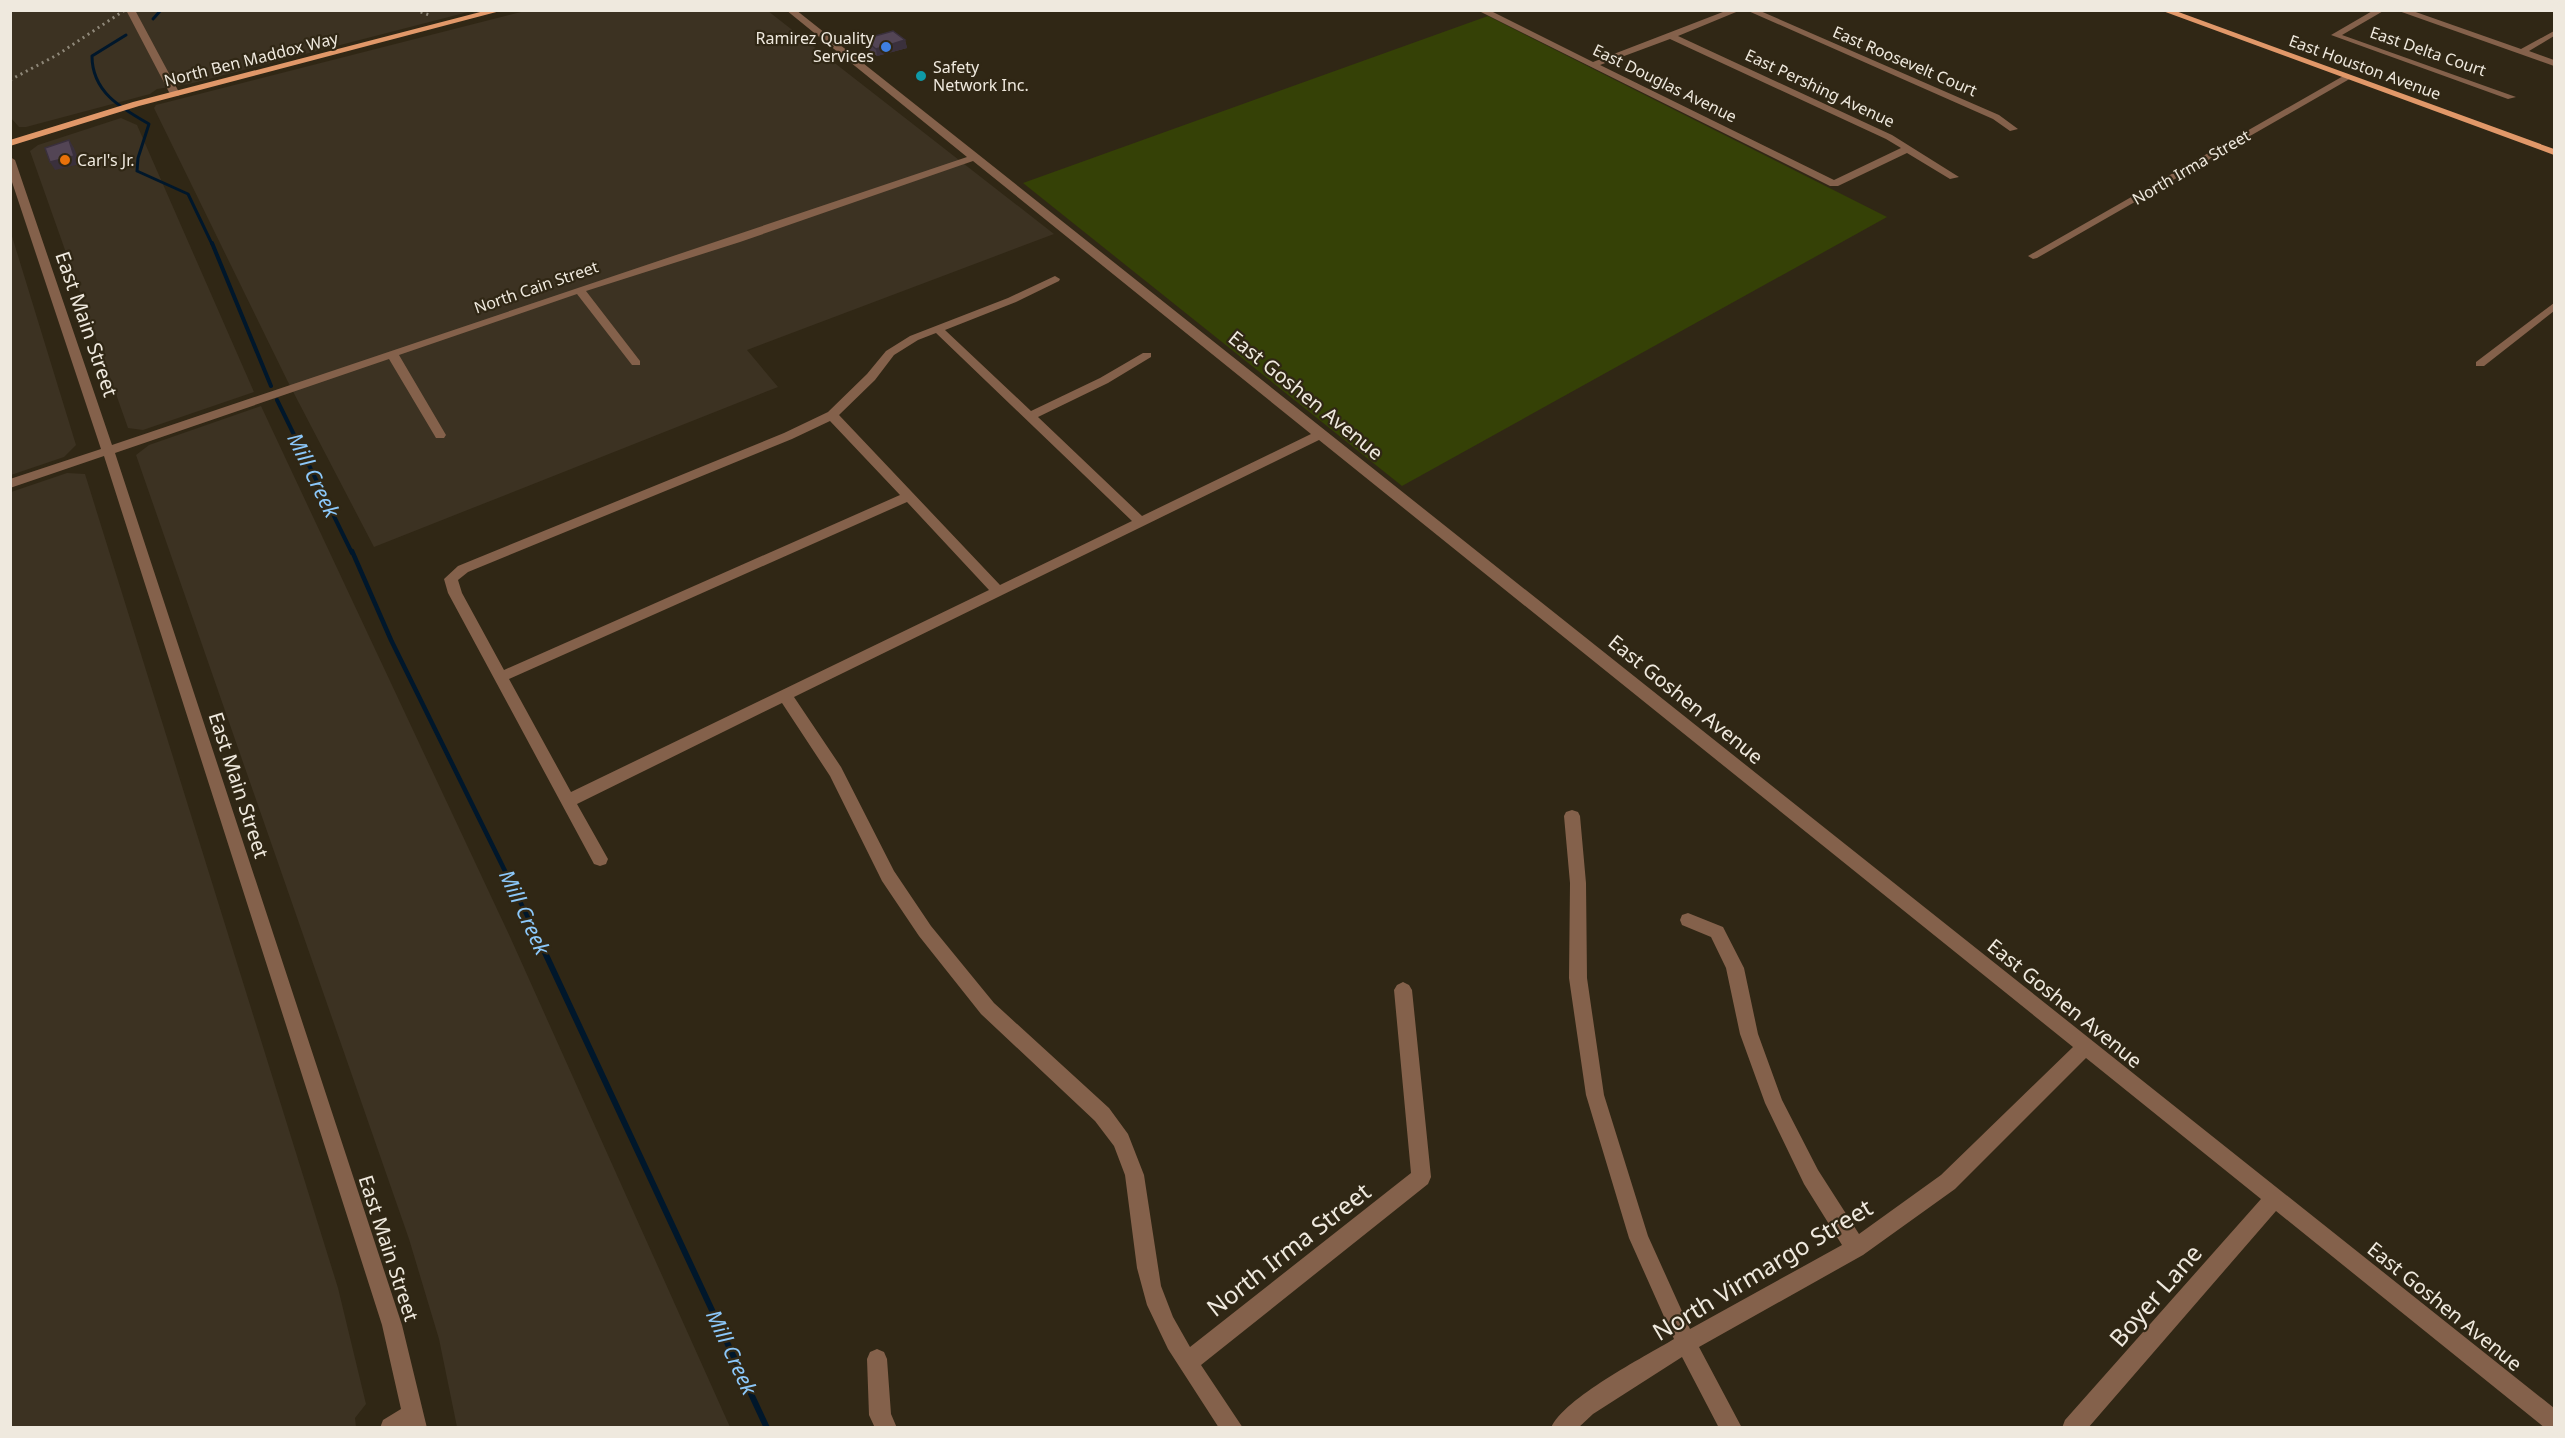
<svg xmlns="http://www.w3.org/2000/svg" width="2565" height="1438" viewBox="0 0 2565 1438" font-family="'Noto Sans',sans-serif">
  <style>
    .commercial { fill: #3c3222 }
    .green { fill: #354106 }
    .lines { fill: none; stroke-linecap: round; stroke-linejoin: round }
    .stream-far3 { stroke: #00172b; stroke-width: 3 }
    .stream-far2 { stroke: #00172b; stroke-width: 4 }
    .stream-far1 { stroke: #00172b; stroke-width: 4.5 }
    .stream { stroke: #00172b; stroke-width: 6 }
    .minor { fill: #84614b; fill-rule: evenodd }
    .major { fill: #e19869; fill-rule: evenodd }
    .rail { stroke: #8e8778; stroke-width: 3; stroke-dasharray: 2 4; stroke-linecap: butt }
    .wall { fill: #473b49 }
    .shaded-wall { fill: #3a303c }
    .building { fill: #534555; stroke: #3a303c; stroke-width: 1.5 }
    .shop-dot { fill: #3f7fe0; stroke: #302715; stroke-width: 2 }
    .culture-dot { fill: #0f9aa8; stroke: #302715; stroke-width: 2 }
    .food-dot { fill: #e8710a; stroke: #302715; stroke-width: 2 }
    .labels { text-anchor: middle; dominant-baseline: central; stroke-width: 4.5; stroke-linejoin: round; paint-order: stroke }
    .far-poi-label { font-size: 16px; fill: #efe9de; stroke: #302715; text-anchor: start }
    .far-street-label { font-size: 16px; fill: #efe9de; stroke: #302715 }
    .street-label { font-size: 20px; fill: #efe9de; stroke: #302715 }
    .water-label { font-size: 21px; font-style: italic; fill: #8cc8fa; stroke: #302715 }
    .near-street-label { font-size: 24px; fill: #efe9de; stroke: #302715 }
  </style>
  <rect width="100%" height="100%" fill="#302715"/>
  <!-- commercial -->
  <path class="commercial" d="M10 11H472L189 84 157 89 150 94 26 127H19L11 118Z
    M525 11H768L1054 234 747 350 778 387 374 547 287 380 154 108 156 105Z
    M121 118 137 125 254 392 143 430 128 428 30 151 38 145Z
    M11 233 76 445 64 457 11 475Z
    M261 406 511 939 730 1427H457L439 1339 409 1239 136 455 149 445Z
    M67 473 85 474 338 1288 366 1404 355 1418 356 1427H11V492Z"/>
  <!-- green -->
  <path class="green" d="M1488 16 1887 217 1402 486 1023 183Z"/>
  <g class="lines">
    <!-- stream-far3 -->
    <path class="stream-far3" d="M153 19 161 10
      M126 35 92 56C92 92 121 108 149 124L138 158 137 171 188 194 212 244"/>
    <!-- stream-far2 -->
    <path class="stream-far2" d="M212 243 271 386
      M277 400 352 553"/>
    <!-- stream-far1 -->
    <path class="stream-far1" d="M352 551 391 640 541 944"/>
    <!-- stream -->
    <path class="stream" d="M540 942 767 1428"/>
    <!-- minor -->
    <path class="minor" d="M126 10H135L180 94 178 96 170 94Z
      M786 10H796L979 155 2554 1408V1428H2545L2276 1211 2088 1428H2062L2065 1420 2261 1199 2086 1058 1955 1189 1863 1255 1699 1347 1742 1428H1719L1682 1357 1593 1414 1578 1428H1551C1564 1398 1644 1357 1674 1339L1629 1238 1586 1095 1569 978 1570 883 1564 816 1566 812 1572 810 1578 812 1580 816 1586 883 1587 978 1604 1095 1648 1236 1690 1329 1842 1245 1804 1184 1765 1103 1740 1034 1726 968 1711 937 1682 925 1680 920 1682 915 1688 913 1723 927 1744 968 1758 1034 1782 1100 1818 1170 1859 1234 1941 1175 2073 1047 1319 440 794 697 841 767 894 871 931 926 994 1003 1109 1108 1128 1134 1144 1175 1161 1286 1173 1317 1190 1347 1411 1173 1394 990 1397 985 1403 982 1409 985 1412 990 1431 1177 1428 1184 1201 1365 1243 1428H1219L1168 1349 1147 1305 1137 1268 1125 1175 1114 1146 1095 1121 981 1014 919 936 882 881 830 776 782 703 577 804 608 859 606 864 600 866 594 864 448 593 444 579 458 566 784 433 828 412 867 374 886 351 910 336 1008 298 1055 276 1060 279 1059 281 1016 302 945 330 1031 411 1100 378 1143 353H1151V357L1108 383 1038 417 1142 516 1311 434 973 161 740 242 586 291 640 361V365H632L577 294 399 355 446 435 444 438H436L389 359 115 453 402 1325 427 1428H380L383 1420 401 1409 382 1325 104 456 10 488V479L101 449 10 176V157L15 160 112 445 967 157ZM936 333 1132 521 1000 585 839 415 875 380 894 355 918 340ZM830 421 900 495 504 670 462 593 458 580 468 572 792 439ZM907 502 989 590 571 792 509 679Z
      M1477 10H1489L1593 62 1728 10H1741L1678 36 1892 135 1959 177 1950 179 1907 153 1838 186H1830ZM1670 39 1886 139 1901 148 1834 180 1600 65Z
      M1746 10H1758L1999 115 2018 129 2010 131 1993 119Z
      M2374 10H2385L2342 35 2516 97 2508 99 2331 35Z
      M2396 10H2410L2521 49 2554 31V36L2529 51 2554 60V66Z
      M2345 75 2353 77 2037 258 2033 259 2028 256Z
      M2554 303V311L2484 366H2476V362Z
      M877 1349 884 1352 887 1359 891 1414 897 1428H875L869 1415 867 1359 870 1352Z"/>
    <!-- major -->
    <path class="major" d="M488 10H504L139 106 10 146V140L133 102Z
      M2160 10H2173L2554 149V155Z"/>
    <!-- rail -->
    <path class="rail" d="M415 10 429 15
      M10 80 57 55 125 10"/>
  </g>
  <!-- wall -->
  <path class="wall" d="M864 39 905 40 907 48 877 56 865 47Z"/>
  <!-- shaded-wall -->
  <path class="shaded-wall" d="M905 40 907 48 877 56 876 49Z
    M69 140 74 148 80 164 55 170 50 162Z"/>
  <!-- building -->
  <path class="building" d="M893 31 905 40 876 49 864 39Z
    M69 140 74 156 50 162 45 148Z"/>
  <!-- markers -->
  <circle class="shop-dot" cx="886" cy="47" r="6"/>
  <circle class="culture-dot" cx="921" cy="76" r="6"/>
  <circle class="food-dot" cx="65" cy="160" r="6"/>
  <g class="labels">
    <!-- far-poi labels -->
    <g class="far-poi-label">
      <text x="874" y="38" text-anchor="end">Ramirez Quality<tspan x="874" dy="18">Services</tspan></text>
      <text x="933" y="67">Safety<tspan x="933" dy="18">Network Inc.</tspan></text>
      <text x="77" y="160">Carl's Jr.</text>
    </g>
    <!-- far-street labels -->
    <g class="far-street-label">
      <text transform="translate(2428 51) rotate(19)">East Delta Court</text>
      <text transform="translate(251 59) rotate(-14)">North Ben Maddox Way</text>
      <text transform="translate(1905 61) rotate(23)">East Roosevelt Court</text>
      <text transform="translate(2365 67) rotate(20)">East Houston Avenue</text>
      <text transform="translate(1665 83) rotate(26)">East Douglas Avenue</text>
      <text transform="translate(1820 88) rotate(25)">East Pershing Avenue</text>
      <text transform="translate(2191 167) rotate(-30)">North Irma Street</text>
      <text transform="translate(536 287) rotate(-19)">North Cain Street</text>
    </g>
    <!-- street labels -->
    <g class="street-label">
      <text transform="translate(87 324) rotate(71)">East Main Street</text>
      <text transform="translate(1306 395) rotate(39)">East Goshen Avenue</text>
      <text transform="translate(1686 699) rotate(39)">East Goshen Avenue</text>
      <text transform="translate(239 785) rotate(72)">East Main Street</text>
      <text transform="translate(2065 1003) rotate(39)">East Goshen Avenue</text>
      <text transform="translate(389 1248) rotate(72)">East Main Street</text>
      <text transform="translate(2445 1306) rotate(39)">East Goshen Avenue</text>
    </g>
    <!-- water labels -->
    <g class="water-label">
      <text transform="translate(314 475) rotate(64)">Mill Creek</text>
      <text transform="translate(525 912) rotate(65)">Mill Creek</text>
      <text transform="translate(732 1352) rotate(65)">Mill Creek</text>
    </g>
    <!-- near-street labels -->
    <g class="near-street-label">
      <text transform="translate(1288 1249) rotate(-38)">North Irma Street</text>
      <text transform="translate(1762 1269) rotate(-31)">North Virmargo Street</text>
      <text transform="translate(2155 1295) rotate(-49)">Boyer Lane</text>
    </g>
  </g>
  <!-- border -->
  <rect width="2565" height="1438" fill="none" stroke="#efe9de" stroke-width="24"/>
</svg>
